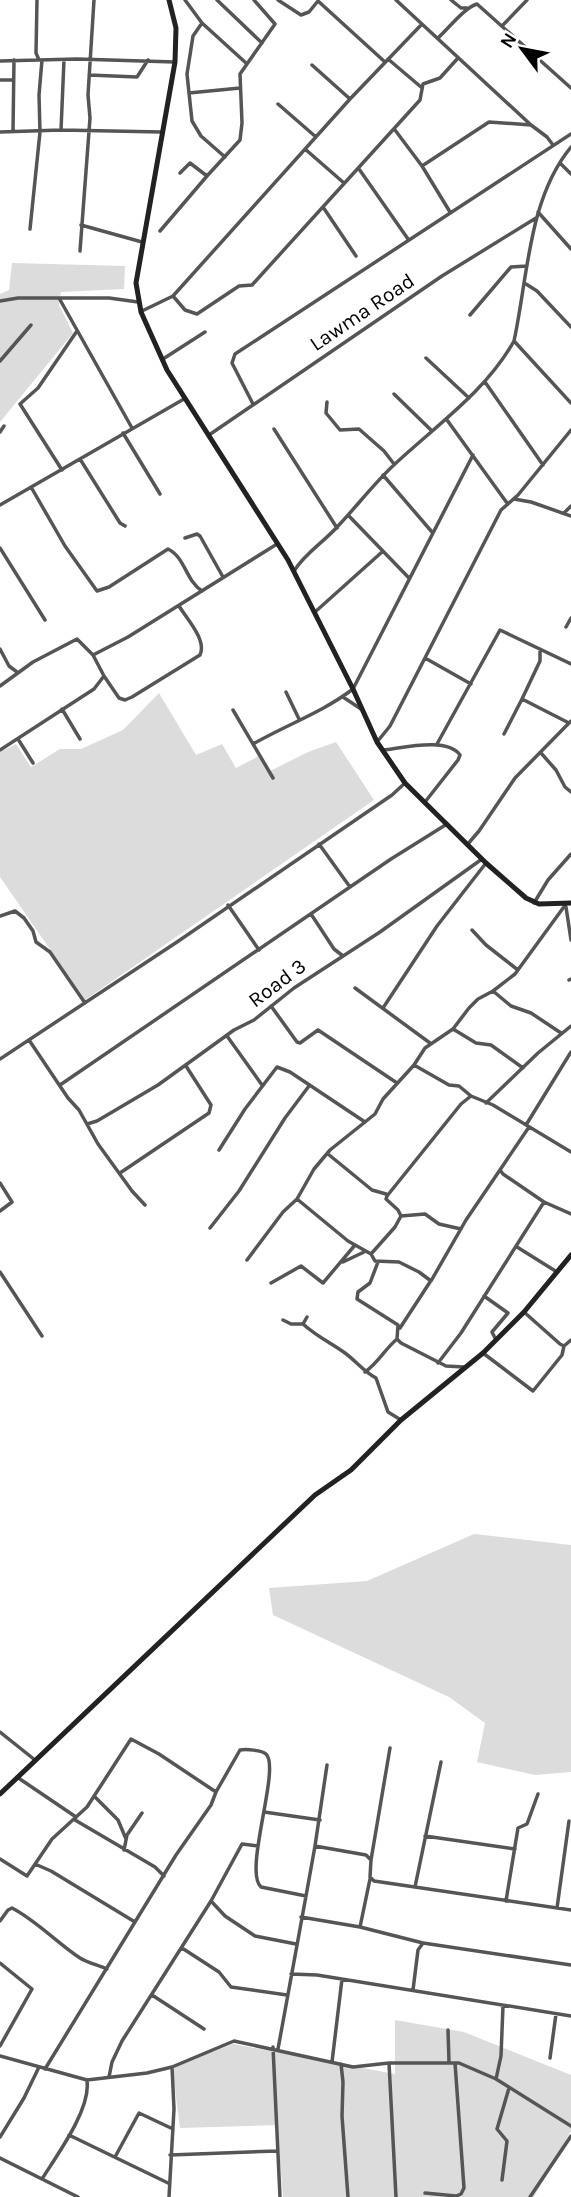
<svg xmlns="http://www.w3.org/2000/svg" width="571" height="2197" viewBox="0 0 571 2197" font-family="Karla,sans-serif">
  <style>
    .green { fill: #dcdcdc }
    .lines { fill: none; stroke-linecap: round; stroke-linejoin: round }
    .minor { stroke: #555; stroke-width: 3.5 }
    .secondary { stroke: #222; stroke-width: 5 }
    .labels { text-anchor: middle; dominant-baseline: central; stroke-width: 5; stroke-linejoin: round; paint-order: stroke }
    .street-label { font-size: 21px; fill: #000; stroke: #fff }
  </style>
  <rect width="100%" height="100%" fill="#fff"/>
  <!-- green -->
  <path class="green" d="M12 263 125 266 124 289 61 292 59 305 73 333 0 422V294L9 290Z
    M159 693 196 755 222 744 236 768 259 756 270 771 308 752 336 742 374 800 85 1000 0 877V752L16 744 31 767 60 749H81L123 730Z
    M474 1534 571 1545V1772L535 1775 477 1762 485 1723 449 1697 273 1615 269 1588 367 1581Z
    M395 2020 464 2032 571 2075V2131L534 2197H283L277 2125 180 2128 172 2067 233 2044 395 2074Z"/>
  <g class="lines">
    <!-- minor -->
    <path class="minor" d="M37 0 36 53 39 60
      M185 0 202 23 246 63
      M217 0 262 43
      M278 0 301 15 309 12 318 1
      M396 0 531 125 547 137 553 145
      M451 0 461 8H467
      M318 1 385 62
      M202 23 193 36 187 74 192 121 201 136 225 157
      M502 26 527 0
      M438 38C449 28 464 8 477 4L571 88
      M388 59 421 87
      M0 61 77 59 175 62
      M312 65 350 99
      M89 75 137 77 148 60
      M0 80H13
      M189 93 240 88
      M278 104 316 137
      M61 130 64 60
      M395 130 422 166 450 212
      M13 131 14 60
      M0 132 61 130 162 132
      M305 149 344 183
      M560 163 571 174
      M422 166 489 122 531 125
      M359 169 408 239
      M180 173 190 163 207 176
      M323 207 356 256
      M538 212 571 249
      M81 225 142 242
      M30 229 40 132 39 95 42 60
      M160 231 207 176 240 140 242 123 240 74 275 24 254 0
      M80 251 90 118 88 95 94 0
      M526 284 537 291 571 327
      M173 296 185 310 197 314 239 286 252 285 420 100 423 84 440 78 458 58
      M59 298 132 428
      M0 301 18 298H109L138 302
      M142 311 173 296 350 99 422 24
      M470 315 511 267 527 266
      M514 341 571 403
      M426 358 469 398
      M163 359 205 332
      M0 361 31 325
      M485 382 543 465
      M394 394 432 431
      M327 402 326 413 340 430 359 429 384 451 394 464
      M253 404 232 363 235 354 571 134
      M447 420 507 503
      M274 429 337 528
      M0 432 4 426
      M123 433 160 494
      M209 435 442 276 536 218
      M80 459 120 523 125 526
      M62 470 20 404 38 388 77 331
      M383 475 432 532
      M31 487 65 546 97 591 109 587 168 549C185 557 186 581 202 591
      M514 499 531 502 571 516
      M0 505 184 399
      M564 513 571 506
      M348 515 409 578
      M185 538 197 534 200 536 223 577
      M0 548 45 620
      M294 571C305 553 324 542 338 526 358 505 375 482 396 463 438 424 486 391 514 341 528 277 528 199 571 147
      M315 612 382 552
      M566 627 571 618
      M0 649 9 666 17 672
      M540 649V661L522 699 569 723
      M93 655 128 637 277 544
      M425 658 471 684
      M0 686 33 662 77 639 93 655 104 676 119 698 125 700 132 697 200 655C207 640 187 619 179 606
      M286 692 299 719
      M343 697 361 709
      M62 709 80 739
      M233 710 273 778
      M504 734 522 699
      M18 739 33 763
      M377 742 390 726 501 510 518 495 571 430
      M253 744C286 725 323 712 353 689L473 455
      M437 744 500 630 571 664
      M0 750 94 689 104 676
      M383 750C403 748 447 737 460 755L458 760 425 802
      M541 753 556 770 565 787 571 792
      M319 844 350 887
      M467 845 479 831 515 778 571 721
      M534 903 548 880 571 854
      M228 905 259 950
      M566 907 571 940
      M311 914 334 949 343 956
      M0 916 15 911 24 918 33 931 36 942 50 952 85 1003
      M472 930 486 945 518 970
      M569 980 571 979
      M355 988 430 1043
      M493 991 511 1006 531 1013 561 1033
      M271 1006 297 1042 300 1043 318 1030 397 1083
      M383 1008 437 926 486 863
      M453 1029 476 1043 491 1045 523 1068
      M227 1036 262 1085
      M29 1040 68 1098 79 1110 98 1144 132 1191 145 1205
      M0 1059 177 942 392 795 405 783
      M414 1065 449 1085 459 1086 471 1096
      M60 1085 391 859 447 824
      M486 1103 538 1053 571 1026
      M87 1124 97 1121 158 1085 234 1030 254 1020 294 988 380 932 482 859
      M526 1125 571 1052
      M219 1150 245 1109 277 1067 290 1072 365 1122
      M328 1154 372 1190 386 1194
      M500 1170 503 1174 544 1202 571 1214
      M120 1173 209 1113 211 1105 186 1066
      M0 1183 12 1202 0 1211
      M297 1199 348 1241 371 1254 375 1261 399 1262 419 1272 431 1281 466 1220 529 1127
      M401 1216 425 1214 439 1224 461 1229
      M210 1228 239 1191 285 1118 309 1086
      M517 1247 557 1272
      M371 1254 395 1227 401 1216 398 1210 386 1199 387 1196 461 1104 471 1096 493 1105 571 1152
      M247 1260 283 1212 297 1199 314 1169 330 1150 375 1114 383 1099 414 1065 425 1048 453 1029 469 1008 478 999 493 991 515 974 566 904
      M343 1262 364 1252
      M378 1262 370 1283 358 1292 357 1299 398 1325 397 1339 401 1343 446 1366 464 1367
      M0 1272 42 1336
      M271 1283 301 1266 323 1283 355 1245
      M484 1296 508 1313 492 1332 496 1340
      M524 1312 560 1344 564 1346 571 1340
      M283 1320 291 1324H303C316 1336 331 1343 345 1353 356 1361 363 1371 376 1378L388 1412 401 1420
      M303 1324 307 1317
      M400 1328 430 1282
      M483 1353 533 1391 562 1355 564 1346
      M438 1363 461 1333 544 1202
      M365 1372C378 1363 385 1349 397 1339
      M0 1732 35 1760
      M17 1777 76 1817 75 1820 155 1867 164 1876
      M95 1797 118 1820 126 1839
      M264 1812 320 1820
      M425 1836 515 1849
      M315 1846 327 1765
      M124 1850 127 1835 142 1813
      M0 1859 27 1876 52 1839 87 1807 131 1739 159 1754 216 1792 240 1750C246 1749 262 1750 266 1754 281 1768 243 1871 261 1887L306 1896 278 2049
      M371 1860 390 1748
      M35 1864 51 1871 135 1922
      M370 1879 360 1927 423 1943
      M415 1887 441 1762
      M306 1896 315 1846 366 1855 371 1860 370 1877 374 1881 571 1910
      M211 1901 225 1916 255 1936 296 1944
      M506 1901 518 1828 527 1824 538 1794
      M557 1908 569 1821
      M301 1917 360 1927
      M0 1921 8 1910 12 1908C37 1921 57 1943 80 1958 88 1963 98 1965 107 1969
      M182 1948 219 1972 231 1987 287 1995
      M0 1963 32 1989 0 2046
      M291 1974 317 1975 571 2016
      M413 1990 418 1950 423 1943 571 1965
      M152 1995 204 2029
      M448 2030 449 2062
      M273 2047 280 2197
      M0 2056 87 2080 147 2073 172 2067 234 2041 353 2067 389 2063H459L496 2079 571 2126
      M550 2058 556 2014
      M332 2062 342 1979
      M389 2063 396 2197
      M341 2064 343 2082 342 2116 348 2197
      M45 2069 176 1855 211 1805 216 1792
      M109 2077 112 2062 122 2041 211 1901 242 1844 258 1846
      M496 2079 501 2056 503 2006
      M69 2135 168 2183
      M0 2137 24 2098 39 2067
      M170 2155 277 2151
      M115 2157 139 2113 173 2129
      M0 2158 78 2197
      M42 2179C57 2155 91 2109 87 2081
      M502 2180 507 2141 497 2129 509 2088
      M425 2193 456 2196 461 2194 464 2188 455 2063
      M169 2197 174 2109 172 2067
      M530 2197 571 2136"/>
    <!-- secondary -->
    <path class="secondary" d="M169 0 176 28 175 62 136 283 141 312 167 370 288 560 353 689 377 742 405 783 486 863 526 898 539 904 571 903
      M0 1794 315 1495 351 1470 401 1420 483 1353 524 1312 571 1255"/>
  </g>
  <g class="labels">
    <!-- street labels -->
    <g class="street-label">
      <text transform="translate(362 312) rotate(-34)">Lawma Road</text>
      <text transform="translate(277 983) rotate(-37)">Road 3</text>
    </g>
  </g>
  <!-- north arrow -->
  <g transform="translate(522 49) rotate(302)" stroke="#ffffff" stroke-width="5" paint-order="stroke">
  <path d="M0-5L12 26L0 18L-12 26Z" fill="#000000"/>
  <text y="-10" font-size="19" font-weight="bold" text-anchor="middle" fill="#000000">N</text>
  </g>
</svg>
